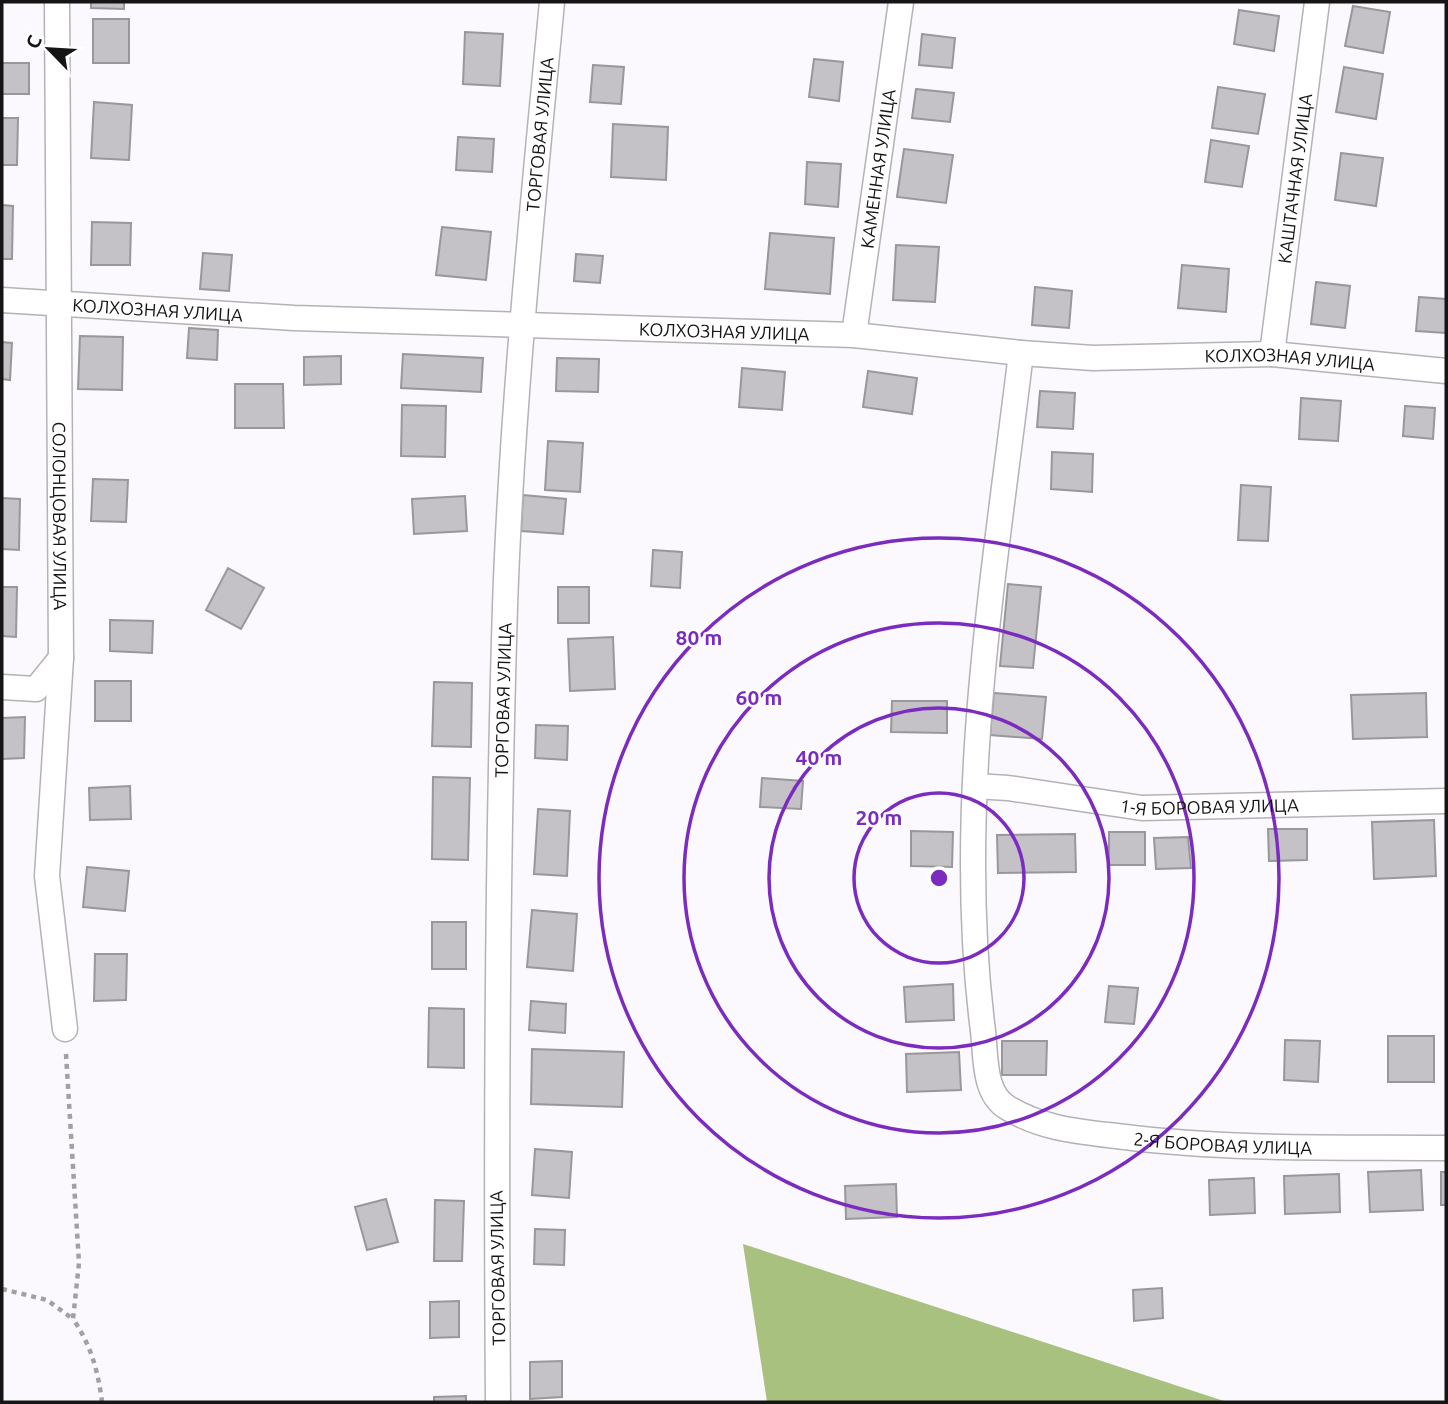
<svg xmlns="http://www.w3.org/2000/svg" width="1448" height="1404" viewBox="0 0 1448 1404" font-family="Ubuntu,sans-serif">
  <style>
    .forest { fill: #a8c17f }
    .building { fill: #c4c2c6; stroke: #99979b; stroke-width: 2 }
    .lines { fill: none; stroke-linecap: round; stroke-linejoin: round }
    .minor-casing { stroke: #b4b2b6; stroke-width: 27 }
    .path { stroke: #a2a0a3; stroke-width: 4.5; stroke-dasharray: 5 5; stroke-linecap: butt }
    .minor { stroke: #fff; stroke-width: 24 }
    .ring { fill: none; stroke: #7b2cbf; stroke-width: 3.5 }
    .labels { text-anchor: middle; dominant-baseline: central; stroke-width: 5; stroke-linejoin: round; paint-order: stroke }
    .street-label { font-size: 18px; fill: #161516; stroke: #fff }
    .centre { fill: #7b2cbf; stroke: #fff; stroke-width: 3.5 }
    .ring-label { font-size: 21px; text-anchor: middle; font-weight: bold; fill: #7b2cbf; stroke: #fff; stroke-width: 5; stroke-linejoin: round; paint-order: stroke }
  </style>
  <rect width="100%" height="100%" fill="#fbf9fd"/>
  <!-- forest -->
  <path class="forest" d="M743 1244 1227 1402H767Z"/>
  <!-- building -->
  <path class="building" d="M91 2H124V9L91 8Z
    M1353 6 1390 12 1383 53 1345 46Z
    M1239 10 1279 16 1274 51 1234 44Z
    M93 19H129V63H93Z
    M465 32 503 34 500 86 463 84Z
    M922 34 955 38 952 68 919 65Z
    M814 59 843 62 839 101 809 97Z
    M2 63H29V94H2Z
    M593 65 624 67 621 104 590 102Z
    M1344 67 1383 74 1376 119 1336 112Z
    M1218 87 1265 94 1258 134 1212 128Z
    M916 89 954 93 950 122 912 118Z
    M94 102 132 105 129 160 91 158Z
    M2 118H18L17 165H2Z
    M613 124 668 127 666 180 611 177Z
    M458 137 494 139 492 172 456 170Z
    M1211 140 1249 146 1242 187 1205 182Z
    M904 149 953 155 946 203 897 197Z
    M1341 153 1383 158 1376 206 1335 200Z
    M807 162 841 164 838 207 805 204Z
    M2 205 13 206 12 259H2Z
    M92 222 131 223 130 265H91Z
    M442 227 491 232 486 280 436 275Z
    M770 233 834 238 830 294 765 289Z
    M896 245 939 247 935 302 893 300Z
    M203 253 232 255 229 291 200 289Z
    M576 254 603 256 600 283 574 281Z
    M1182 265 1229 269 1226 312 1178 308Z
    M1316 282 1350 286 1345 328 1311 324Z
    M1035 287 1072 291 1069 328 1032 325Z
    M1419 297 1446 299V333L1416 331Z
    M189 328 218 330 217 360 187 358Z
    M80 336 123 337 122 390 78 389Z
    M2 342 12 343 10 380 2 379Z
    M403 354 483 358 481 392 401 388Z
    M341 356V384L304 385V357Z
    M557 358 599 359 598 392 556 391Z
    M742 368 785 372 782 410 739 407Z
    M868 371 917 378 912 414 863 407Z
    M235 384H283L284 428H235Z
    M1040 391 1075 393 1073 429 1037 427Z
    M1301 398 1341 401 1338 441 1299 439Z
    M402 405 446 406 445 457 401 456Z
    M1405 406 1435 408 1433 439 1403 436Z
    M548 441 583 443 580 492 545 490Z
    M1052 452 1093 454 1092 492 1051 489Z
    M93 479 128 480 126 522 91 521Z
    M1241 485 1271 487 1268 541 1238 540Z
    M523 495 566 499 563 534 521 531Z
    M465 496 467 531 414 534 412 499Z
    M2 498 20 499 19 550 2 549Z
    M653 550 682 552 680 588 651 586Z
    M228 568 264 588 241 629 206 610Z
    M1008 584 1041 587 1033 668 1000 666Z
    M2 587H17L16 637 2 636Z
    M558 587H589V623H558Z
    M110 620 153 621 152 653 110 651Z
    M613 637 615 689 570 691 568 639Z
    M95 681H131V721H95Z
    M434 682 472 683 471 747 432 746Z
    M994 693 1046 697 1042 739 990 735Z
    M1426 693 1427 737 1353 739 1351 695Z
    M892 701H947V733L891 732Z
    M25 717 24 758 2 759V718Z
    M536 725 568 726 567 760 535 758Z
    M433 777 470 778 468 860 432 859Z
    M762 778 803 781 801 809 760 807Z
    M130 786 131 819 90 820 89 788Z
    M538 809 570 811 567 876 534 874Z
    M1434 820 1436 876 1374 879 1372 822Z
    M1268 829H1307V860L1269 861Z
    M911 831 953 832 952 867 911 866Z
    M1109 832H1145V865H1109Z
    M1075 834 1076 872 998 873 997 835Z
    M1188 837 1191 868 1156 869 1154 838Z
    M87 867 129 871 125 911 83 907Z
    M532 910 577 914 573 971 527 967Z
    M432 922H466V969H432Z
    M95 954H127L126 1000 94 1001Z
    M953 984 954 1020 906 1022 904 987Z
    M1109 986 1138 988 1134 1024 1105 1022Z
    M531 1001 566 1004 565 1033 529 1030Z
    M429 1008 464 1009V1068L428 1067Z
    M1388 1036H1434V1082H1388Z
    M1285 1040 1320 1041 1318 1082 1284 1080Z
    M1002 1041H1047L1046 1075H1002Z
    M532 1049 624 1052 622 1107 531 1104Z
    M959 1052 961 1090 907 1092 906 1054Z
    M535 1149 572 1152 569 1198 532 1195Z
    M1421 1170 1423 1210 1370 1212 1368 1172Z
    M1441 1172H1446V1205H1441Z
    M1339 1174 1340 1212 1285 1214 1284 1176Z
    M1254 1178 1255 1213 1210 1215 1209 1180Z
    M896 1184 897 1217 846 1219 845 1186Z
    M386 1199 398 1242 367 1250 355 1207Z
    M435 1200 464 1201 462 1261H434Z
    M535 1229 565 1230 564 1265 534 1264Z
    M1162 1288 1163 1318 1134 1321 1133 1290Z
    M459 1301V1337L430 1338V1302Z
    M562 1361V1397L530 1399V1362Z
    M466 1396V1402H434V1397Z"/>
  <g class="lines">
    <!-- minor casing -->
    <g class="minor-casing">
      <g id="minor">
        <path id="s1" d="M57 2 61 658 47 876 65 1029"/>
        <path id="s2" d="M2 300 294 318 854 335 1021 353 1093 358 1272 354 1446 371"/>
        <path id="s3" d="M854 335 901 2"/>
        <path id="s4" d="M1021 353C994 577 954 806 983 1031 986 1056 983 1094 1008 1108 1044 1130 1084 1132 1125 1137 1232 1150 1339 1147 1446 1148"/>
        <path id="s5" d="M1272 354 1317 2"/>
        <path d="M2 687 36 689 61 658"/>
        <path id="s6" d="M975 786 1008 788 1142 808 1446 801"/>
        <path id="s7" d="M498 1402C496 1137 497 871 505 606 512 404 533 203 552 2"/>
      </g>
    </g>
    <!-- path -->
    <path class="path" d="M66 1054 79 1263 73 1319C91 1345 98 1371 102 1402
      M2 1289 47 1300 73 1319"/>
    <!-- minor -->
    <use href="#minor" class="minor"/>
  </g>
  <!-- distance rings -->
  <g class="ring">
    <circle cx="939" cy="878" r="85"/>
    <circle cx="939" cy="878" r="170"/>
    <circle cx="939" cy="878" r="255"/>
    <circle cx="939" cy="878" r="340"/>
  </g>
  <g class="labels">
    <!-- street labels -->
    <g class="street-label">
      <text stroke="none"><textPath href="#s7" startOffset="1269">ТОРГОВАЯ УЛИЦА</textPath></text>
      <text stroke="none"><textPath href="#s3" startOffset="168">КАМЕННАЯ УЛИЦА</textPath></text>
      <text stroke="none"><textPath href="#s5" startOffset="177">КАШТАЧНАЯ УЛИЦА</textPath></text>
      <text stroke="none"><textPath href="#s2" startOffset="156">КОЛХОЗНАЯ УЛИЦА</textPath></text>
      <text stroke="none"><textPath href="#s2" startOffset="723">КОЛХОЗНАЯ УЛИЦА</textPath></text>
      <text stroke="none"><textPath href="#s2" startOffset="1290">КОЛХОЗНАЯ УЛИЦА</textPath></text>
      <text stroke="none"><textPath href="#s1" startOffset="514">СОЛОНЦОВАЯ УЛИЦА</textPath></text>
      <text stroke="none"><textPath href="#s7" startOffset="702">ТОРГОВАЯ УЛИЦА</textPath></text>
      <text stroke="none"><textPath href="#s6" startOffset="236">1-Я БОРОВАЯ УЛИЦА</textPath></text>
      <text stroke="none"><textPath href="#s4" startOffset="985">2-Я БОРОВАЯ УЛИЦА</textPath></text>
      <text transform="translate(497 1268) rotate(-91)">ТОРГОВАЯ УЛИЦА</text>
    </g>
  </g>
  <circle cx="939" cy="878" r="10" class="centre"/>
  <g class="ring-label">
    <text x="699" y="645">80 m</text>
    <text x="759" y="705">60 m</text>
    <text x="819" y="765">40 m</text>
    <text x="879" y="825">20 m</text>
  </g>
  <!-- border -->
  <rect width="1448" height="1404" fill="none" stroke="#161516" stroke-width="7"/>
  <!-- north arrow -->
  <g transform="translate(49 49) rotate(295)" stroke="#ffffff" stroke-width="5" paint-order="stroke">
  <path d="M0-5L12 26L0 18L-12 26Z" fill="#161516"/>
  <text y="-10" font-size="19" font-weight="bold" text-anchor="middle" fill="#161516">С</text>
  </g>
</svg>
